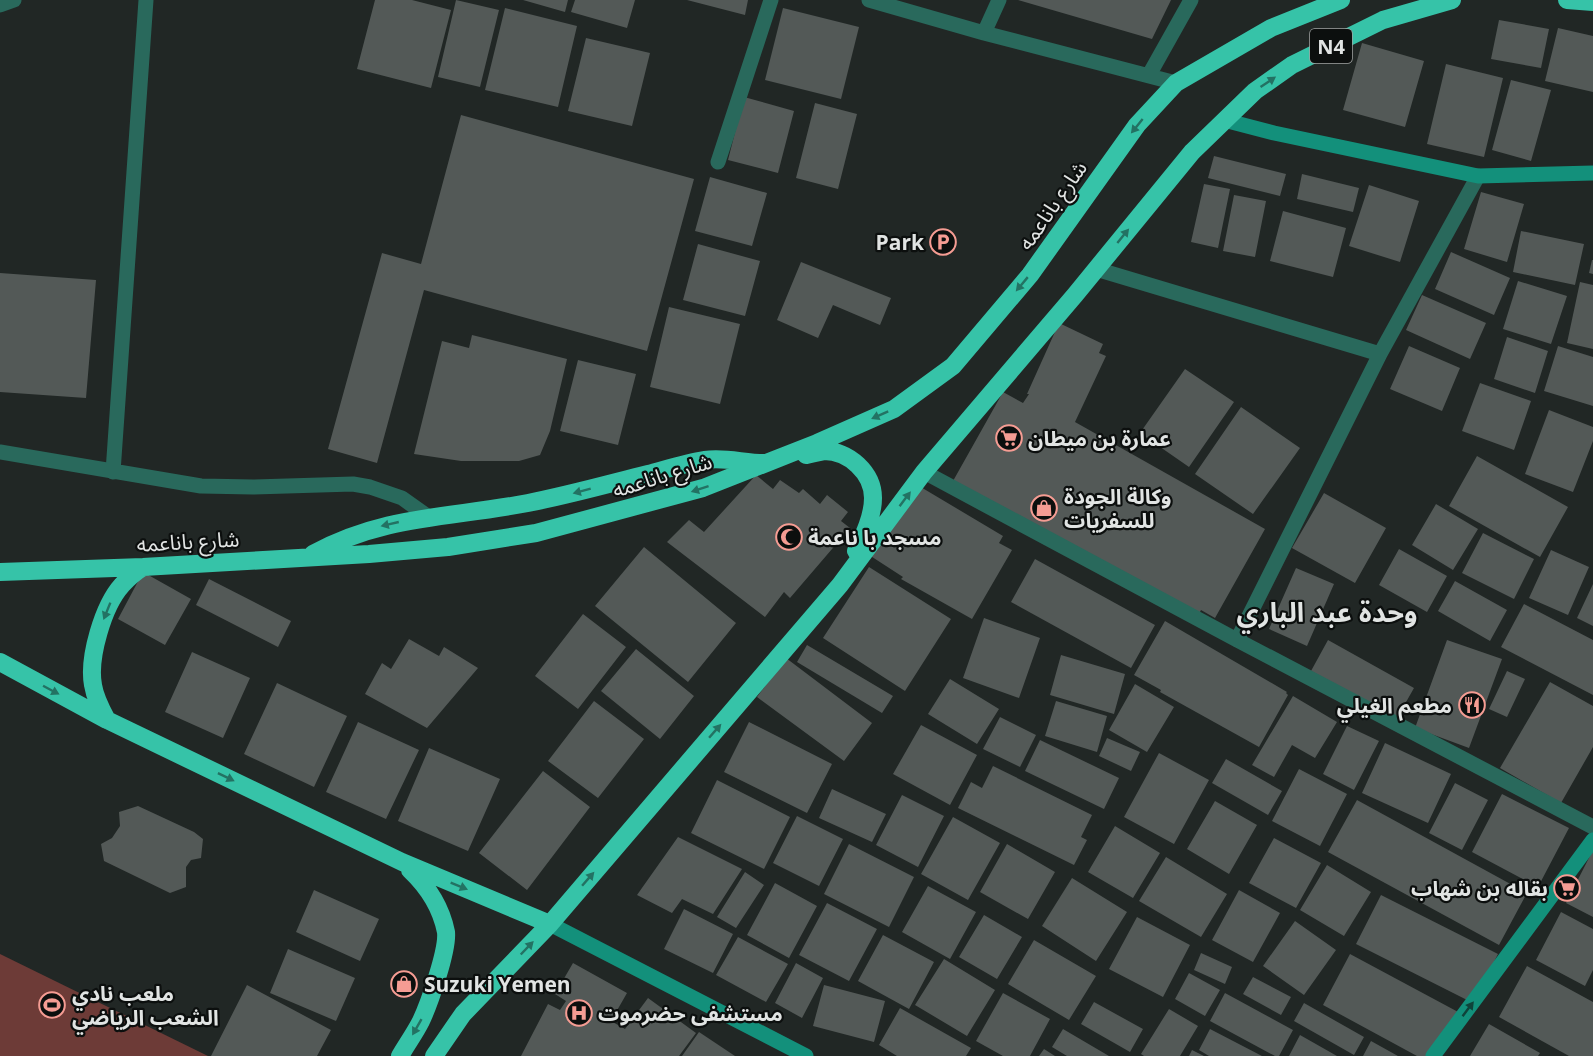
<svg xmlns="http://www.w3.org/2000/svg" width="1593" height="1056" viewBox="0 0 1593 1056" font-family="'Open Sans','Noto Sans Arabic',sans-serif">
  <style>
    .green { fill: #6d3b37 }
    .building { fill: #535957 }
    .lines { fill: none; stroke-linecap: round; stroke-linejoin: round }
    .street { stroke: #29695c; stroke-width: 15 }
    .secondary { stroke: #13907b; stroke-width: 15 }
    .highway { stroke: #36c3a8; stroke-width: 18 }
    .oneway { fill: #237263 }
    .oneway2 { fill: #0f433a }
    .labels { text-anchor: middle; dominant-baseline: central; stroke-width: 4.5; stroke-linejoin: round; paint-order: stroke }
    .shield { fill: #0c0f0e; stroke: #a1a4a3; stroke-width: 1.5 }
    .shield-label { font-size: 20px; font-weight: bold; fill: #e1e4e3 }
    .street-label { font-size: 21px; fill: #e1e4e3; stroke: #0c0f0e }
    .poi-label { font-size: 21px; font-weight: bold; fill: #e1e4e3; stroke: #0c0f0e; text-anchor: start }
    .district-label { font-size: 27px; font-weight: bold; fill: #e1e4e3; stroke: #0c0f0e }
  </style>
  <rect width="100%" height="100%" fill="#212725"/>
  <!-- green -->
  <path class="green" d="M0 954 208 1056H0Z"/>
  <!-- building -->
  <path class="building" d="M375 0H412L451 10 431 88 357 69Z
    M456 0 499 10 480 87 438 77Z
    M523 0H568L565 12Z
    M575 0H635L627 28 571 12Z
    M687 0H748L745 15Z
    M1018 0H1171L1152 39Z
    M505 8 577 26 558 107 485 90Z
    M783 8 859 27 841 99 765 80Z
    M1499 20 1549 29 1541 68 1491 59Z
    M1558 28 1593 36V92L1545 81Z
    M586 38 650 53 632 126 568 111Z
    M1362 43 1424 61 1405 127 1343 110Z
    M1446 64 1503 78 1484 157 1427 144Z
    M1511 80 1551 90 1531 161 1492 150Z
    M744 97 794 111 778 173 728 160Z
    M815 103 857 114 838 189 796 178Z
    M461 115 694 179 647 351 424 290 377 463 328 449 382 253 421 264Z
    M1214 156 1286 174 1280 196 1208 178Z
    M1302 174 1359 188 1353 212 1297 199Z
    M710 177 767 193 752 246 695 231Z
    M1204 184 1230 189 1218 248 1191 242Z
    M1369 185 1419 201 1400 262 1349 246Z
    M1481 192 1524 204 1507 262 1464 249Z
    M1234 195 1266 201 1255 257 1223 251Z
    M1283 211 1346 228 1333 277 1270 261Z
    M1521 231 1584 244 1575 285 1513 272Z
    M698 244 760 261 745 316 683 300Z
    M1451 252 1510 278 1494 315 1435 289Z
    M1592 260H1593V274L1589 273Z
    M801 262 891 298 880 325 833 305 818 338 777 320Z
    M0 273 96 280 86 398 0 392Z
    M1518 281 1567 296 1551 344 1503 329Z
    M1580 282 1593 285V349L1567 343Z
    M1422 295 1486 323 1470 359 1406 330Z
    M669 307 740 324 720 404 650 387Z
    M1059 323 1103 344 1099 353 1106 356 1075 422 1265 529 1215 618 1201 610 1196 620 953 481 1003 392 1023 403 1029 394H1027Z
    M472 335 567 359 550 431 540 455 519 461H461L414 454 442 341 469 348Z
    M1507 337 1548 351 1535 393 1494 379Z
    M1409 346 1460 368 1442 411 1390 389Z
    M1558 346 1593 357V406L1544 391Z
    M578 360 636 374 618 445 560 431Z
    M1185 369 1234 402 1189 467 1140 433Z
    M1480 383 1531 401 1514 450 1462 431Z
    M1241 407 1300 448 1253 514 1195 474Z
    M1549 410 1593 427V441L1573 492 1525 474Z
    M1477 456 1568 507 1540 557 1449 506Z
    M756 475 773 489 780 480 799 493 803 489 820 504 827 495 848 512 841 521 850 528 790 598 784 592 765 617 667 542 689 520 704 532Z
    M914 483 1003 536 999 543 1012 550 972 619 901 579 903 577 866 553Z
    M1324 493 1386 528 1355 583 1292 548Z
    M1436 504 1478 529 1453 570 1412 545Z
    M1483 533 1534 559 1514 599 1462 573Z
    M644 547 736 623 688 682 595 606Z
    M1399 549 1447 576 1427 612 1379 585Z
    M1551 550 1589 567 1568 615 1529 598Z
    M1035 559 1155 625 1131 668 1011 602Z
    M869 567 951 619 905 691 823 638Z
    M1296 568 1334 584 1307 646 1269 629Z
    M143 572 191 599 165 645 118 619Z
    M209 579 291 621 278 647 196 605Z
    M1455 581 1507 610 1490 641 1438 611Z
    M1593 584V626L1577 618Z
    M1524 604 1593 640V695L1501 647Z
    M583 614 626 647 578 709 535 676Z
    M984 618 1040 638 1019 698 963 678Z
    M1165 621 1287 692 1286 693 1288 695 1259 747 1160 692 1161 690 1134 675Z
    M409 639 439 656 444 647 478 668 427 728 365 694 382 663 391 669Z
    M1328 640 1414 688 1397 718 1311 671Z
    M1447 640 1502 659 1469 748 1415 728Z
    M807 645 893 696 882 713 797 662Z
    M636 649 694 696 660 739 601 691Z
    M192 652 250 678 223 738 165 712Z
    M1061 655 1125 674 1114 714 1050 695Z
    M786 658 872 723 844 761 757 697Z
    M1507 671 1525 679 1507 717 1489 709Z
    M950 679 999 709 977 744 928 714Z
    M1550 682 1593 706V747L1561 803 1500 768Z
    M277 683 347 716 314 787 244 754Z
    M1135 684 1174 707 1147 752 1109 730Z
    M1293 696 1337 722 1315 758 1292 745 1274 777 1252 765Z
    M594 701 644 739 598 798 548 761Z
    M1056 701 1107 716 1097 752 1045 736Z
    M1000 717 1036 735 1020 767 983 749Z
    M358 722 419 750 386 819 326 792Z
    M749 722 832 764 807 813 724 772Z
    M921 725 977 755 950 805 893 774Z
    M1347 726 1379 741 1354 790 1323 774Z
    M1107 738 1140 752 1131 771 1099 756Z
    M1040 740 1119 778 1104 809 1025 771Z
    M1385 743 1451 774 1428 823 1362 793Z
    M429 748 500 779 468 851 398 821Z
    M1159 753 1209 780 1174 844 1124 817Z
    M1226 759 1282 791 1268 815 1212 783Z
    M993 766 1092 815 1081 837 1087 840 1074 865 958 808 971 782 982 788Z
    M1299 769 1347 794 1320 846 1272 821Z
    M543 771 590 807 527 890 479 853Z
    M717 780 790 817 764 869 691 833Z
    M1455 783 1488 800 1462 850 1429 833Z
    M832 789 886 814 872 842 819 818Z
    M1502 794 1569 828 1538 887 1472 852Z
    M902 795 944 816 918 867 876 845Z
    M1357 800 1527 893 1499 945 1328 852Z
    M1215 801 1257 825 1229 874 1187 849Z
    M138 806 194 832 203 839 201 858 191 860 186 867V887L170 893 104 861 101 844 112 838 120 826 119 812Z
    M797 816 843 839 819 886 773 863Z
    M953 817 1000 843 968 900 921 874Z
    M1115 826 1160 853 1133 898 1088 872Z
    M678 837 742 869 713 914 682 899 672 913 637 895Z
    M1274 838 1321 863 1296 908 1249 883Z
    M849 844 914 877 889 927 824 894Z
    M1007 844 1055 872 1028 919 980 892Z
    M1593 850V917L1566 903Z
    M1166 857 1227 894 1201 937 1139 901Z
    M1327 865 1371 892 1344 936 1300 910Z
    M745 872 764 885 736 928 717 917Z
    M1072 878 1127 912 1096 961 1042 926Z
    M775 883 817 906 789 958 747 935Z
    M928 886 976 912 950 959 902 932Z
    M314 890 379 919 360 961 296 932Z
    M1239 890 1280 913 1253 962 1212 940Z
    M1381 895 1498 954 1473 1003 1356 944Z
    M827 903 877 929 849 981 799 955Z
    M684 909 733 934 713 973 664 949Z
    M1561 912 1593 929V970L1585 986 1536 960Z
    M984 915 1022 937 997 979 959 957Z
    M1137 917 1190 945 1163 997 1109 969Z
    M1295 921 1336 950 1304 995 1263 966Z
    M883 935 934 962 909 1009 858 981Z
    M738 937 788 964 766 1002 716 975Z
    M1034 940 1096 976 1069 1020 1008 984Z
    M288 949 355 978 336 1021 270 993Z
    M1201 953 1232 967 1225 984 1194 970Z
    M1350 954 1460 1013 1437 1056H1417L1323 1005Z
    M944 959 995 990 967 1036 915 1005Z
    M573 963 627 993 611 1021 625 1029 648 998 696 1033 679 1056H521L548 1004 560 1010 566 1001 555 994Z
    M796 963 823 978 802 1018 775 1003Z
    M1527 966 1593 1002V1056H1569L1499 1017Z
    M1189 973 1220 990 1205 1016 1175 999Z
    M1253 977 1291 997 1281 1015 1243 994Z
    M247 985 331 1030 317 1056H211Z
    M824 985 885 1001 874 1042 813 1026Z
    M1003 993 1050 1019 1030 1056H1003L976 1041Z
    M1225 993 1293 1030 1279 1056H1275L1210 1021Z
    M1094 1002 1143 1029 1130 1052 1081 1024Z
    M1304 1003 1364 1037 1354 1055 1294 1021Z
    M900 1008 971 1048 966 1056H897L879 1045Z
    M1169 1009 1198 1026 1180 1056H1144L1141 1054Z
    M1489 1024 1540 1053 1538 1056H1470Z
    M1063 1029 1109 1056H1067L1052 1047Z
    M1210 1029 1262 1056H1209L1199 1050Z
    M699 1032 735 1056H682Z
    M1300 1035 1337 1056H1289Z
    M1371 1041 1398 1056H1363Z
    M1044 1049 1055 1056H1039Z
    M1192 1050 1204 1056H1189Z"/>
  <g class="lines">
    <!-- street -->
    <path class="street" d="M869 0 984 33 1176 83
      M0 5 14 0
      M984 33 999 0
      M1149 75 1191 0
      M718 162 771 0
      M1096 269 1380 354
      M0 452 201 486 253 487 353 484 370 487 402 498 430 518
      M113 472 146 0
      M924 472 1237 640 1593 827
      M1237 640 1380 354 1478 176"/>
    <!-- secondary -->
    <path class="secondary" d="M1224 120 1274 133 1478 176 1593 173
      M550 924 806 1056
      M1433 1056 1593 840"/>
    <!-- highway -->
    <path class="highway" d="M1567 0 1593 2
      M806 455C812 454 818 452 824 451 849 451 873 473 873 498 873 516 864 535 856 551
      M313 554C384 515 451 518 528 503 569 495 608 484 648 474 667 469 686 463 705 460 725 457 744 463 764 463
      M0 572 143 567 369 554 448 547 536 533 703 488 817 443 894 409 953 366 1030 275 1137 125 1176 83 1271 28 1341 0
      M0 662 107 720 402 862 550 924
      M107 720C101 709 95 698 93 685 88 658 103 606 122 585 128 578 135 572 143 567
      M400 1056C407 1044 415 1033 421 1021 429 1004 448 950 446 932 441 907 428 887 410 870
      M434 1056 463 1014 550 924 840 585 924 472 1075 295 1192 152 1255 91 1292 65 1383 20 1452 0"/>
  </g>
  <!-- one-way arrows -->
  <defs><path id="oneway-solid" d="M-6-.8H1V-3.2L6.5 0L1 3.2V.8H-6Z" transform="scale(1.5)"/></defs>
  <g class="oneway">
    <use href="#oneway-solid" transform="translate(1268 82) rotate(-34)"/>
    <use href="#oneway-solid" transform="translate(1137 126) rotate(129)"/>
    <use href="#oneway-solid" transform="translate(1123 236) rotate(-51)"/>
    <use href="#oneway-solid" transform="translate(1022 284) rotate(130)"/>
    <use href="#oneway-solid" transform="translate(880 415) rotate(156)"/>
    <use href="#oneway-solid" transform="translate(700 489) rotate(162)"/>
    <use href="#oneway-solid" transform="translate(582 491) rotate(165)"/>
    <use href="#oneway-solid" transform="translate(905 499) rotate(-53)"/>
    <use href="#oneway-solid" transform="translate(390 524) rotate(167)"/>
    <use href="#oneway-solid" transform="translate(107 611) rotate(112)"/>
    <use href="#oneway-solid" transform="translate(51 690) rotate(28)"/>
    <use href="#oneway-solid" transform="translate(715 731) rotate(-49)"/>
    <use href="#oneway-solid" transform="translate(226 777) rotate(26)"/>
    <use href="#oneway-solid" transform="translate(588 879) rotate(-49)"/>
    <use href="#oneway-solid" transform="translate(459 886) rotate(22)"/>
    <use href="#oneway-solid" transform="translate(527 948) rotate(-46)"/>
    <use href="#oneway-solid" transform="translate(417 1027) rotate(120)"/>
  </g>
  <use class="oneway2" href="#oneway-solid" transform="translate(1468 1009) rotate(-53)"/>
  <!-- icons -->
  <defs>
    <g id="parking-ring" transform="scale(1.35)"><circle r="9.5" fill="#0c0f0e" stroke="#f59c93" stroke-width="1.5"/><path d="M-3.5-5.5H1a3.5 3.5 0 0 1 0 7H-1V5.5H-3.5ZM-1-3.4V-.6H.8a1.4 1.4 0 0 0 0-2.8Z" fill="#f59c93"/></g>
    <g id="supermarket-ring" transform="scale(1.35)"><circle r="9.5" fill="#0c0f0e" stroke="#f59c93" stroke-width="1.5"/><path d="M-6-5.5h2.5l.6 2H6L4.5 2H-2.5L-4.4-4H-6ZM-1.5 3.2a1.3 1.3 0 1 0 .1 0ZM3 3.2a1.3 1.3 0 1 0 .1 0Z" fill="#f59c93"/></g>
    <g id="shop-ring" transform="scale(1.35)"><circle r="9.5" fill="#0c0f0e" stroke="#f59c93" stroke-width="1.5"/><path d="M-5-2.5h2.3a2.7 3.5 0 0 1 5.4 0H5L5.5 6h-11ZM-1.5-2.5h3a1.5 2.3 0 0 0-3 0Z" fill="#f59c93"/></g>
    <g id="mosque-ring" transform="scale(1.35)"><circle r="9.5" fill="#0c0f0e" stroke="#f59c93" stroke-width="1.5"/><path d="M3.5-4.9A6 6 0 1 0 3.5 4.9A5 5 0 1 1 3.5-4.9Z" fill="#f59c93"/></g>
    <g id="restaurant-ring" transform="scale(1.35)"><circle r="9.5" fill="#0c0f0e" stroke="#f59c93" stroke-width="1.5"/><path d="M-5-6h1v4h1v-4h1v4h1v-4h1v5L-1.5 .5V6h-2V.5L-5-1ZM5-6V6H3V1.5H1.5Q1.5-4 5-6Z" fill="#f59c93"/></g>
    <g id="stadium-ring" transform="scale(1.35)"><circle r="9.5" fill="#0c0f0e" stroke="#f59c93" stroke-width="1.5"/><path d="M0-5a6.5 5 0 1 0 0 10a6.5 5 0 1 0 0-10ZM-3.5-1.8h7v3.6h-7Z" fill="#f59c93"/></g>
    <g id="hospital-ring" transform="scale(1.35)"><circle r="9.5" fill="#0c0f0e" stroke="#f59c93" stroke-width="1.5"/><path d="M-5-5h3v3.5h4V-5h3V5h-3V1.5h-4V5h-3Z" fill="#f59c93"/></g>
  </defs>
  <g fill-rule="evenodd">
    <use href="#parking-ring" x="943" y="242"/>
    <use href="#supermarket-ring" x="1009" y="438"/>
    <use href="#shop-ring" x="1044" y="508"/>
    <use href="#mosque-ring" x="789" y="537"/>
    <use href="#restaurant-ring" x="1472" y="705"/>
    <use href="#supermarket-ring" x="1567" y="888"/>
    <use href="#shop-ring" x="404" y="984"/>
    <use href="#stadium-ring" x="52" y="1005"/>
    <use href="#hospital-ring" x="579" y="1013"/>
  </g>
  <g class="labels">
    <!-- shield labels -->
    <rect class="shield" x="1310" y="29" width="42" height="34" rx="4.5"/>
    <g class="shield-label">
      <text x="1331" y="46">N4</text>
    </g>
    <!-- street labels -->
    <g class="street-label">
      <text transform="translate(1052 205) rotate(-55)">شارع باناعمه</text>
      <text transform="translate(662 475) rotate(-17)">شارع باناعمه</text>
      <text transform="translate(188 541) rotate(-3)">شارع باناعمه</text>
    </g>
    <!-- poi labels -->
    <g class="poi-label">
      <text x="924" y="242" text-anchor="end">Park</text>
      <text x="1028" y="438">عمارة بن ميطان</text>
      <text x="1064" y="496">وكالة الجودة<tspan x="1064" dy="24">للسفريات</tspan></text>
      <text x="808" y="537">مسجد با ناعمة</text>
      <text x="1452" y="705" text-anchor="end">مطعم الغيلي</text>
      <text x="1548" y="888" text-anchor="end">بقاله بن شهاب</text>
      <text x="424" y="984">Suzuki Yemen</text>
      <text x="72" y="993">ملعب نادي<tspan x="72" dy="24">الشعب الرياضي</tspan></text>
      <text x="598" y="1013">مستشفى حضرموت</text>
    </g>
    <!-- district labels -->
    <g class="district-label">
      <text x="1327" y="611">وحدة عبد الباري</text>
    </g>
  </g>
</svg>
